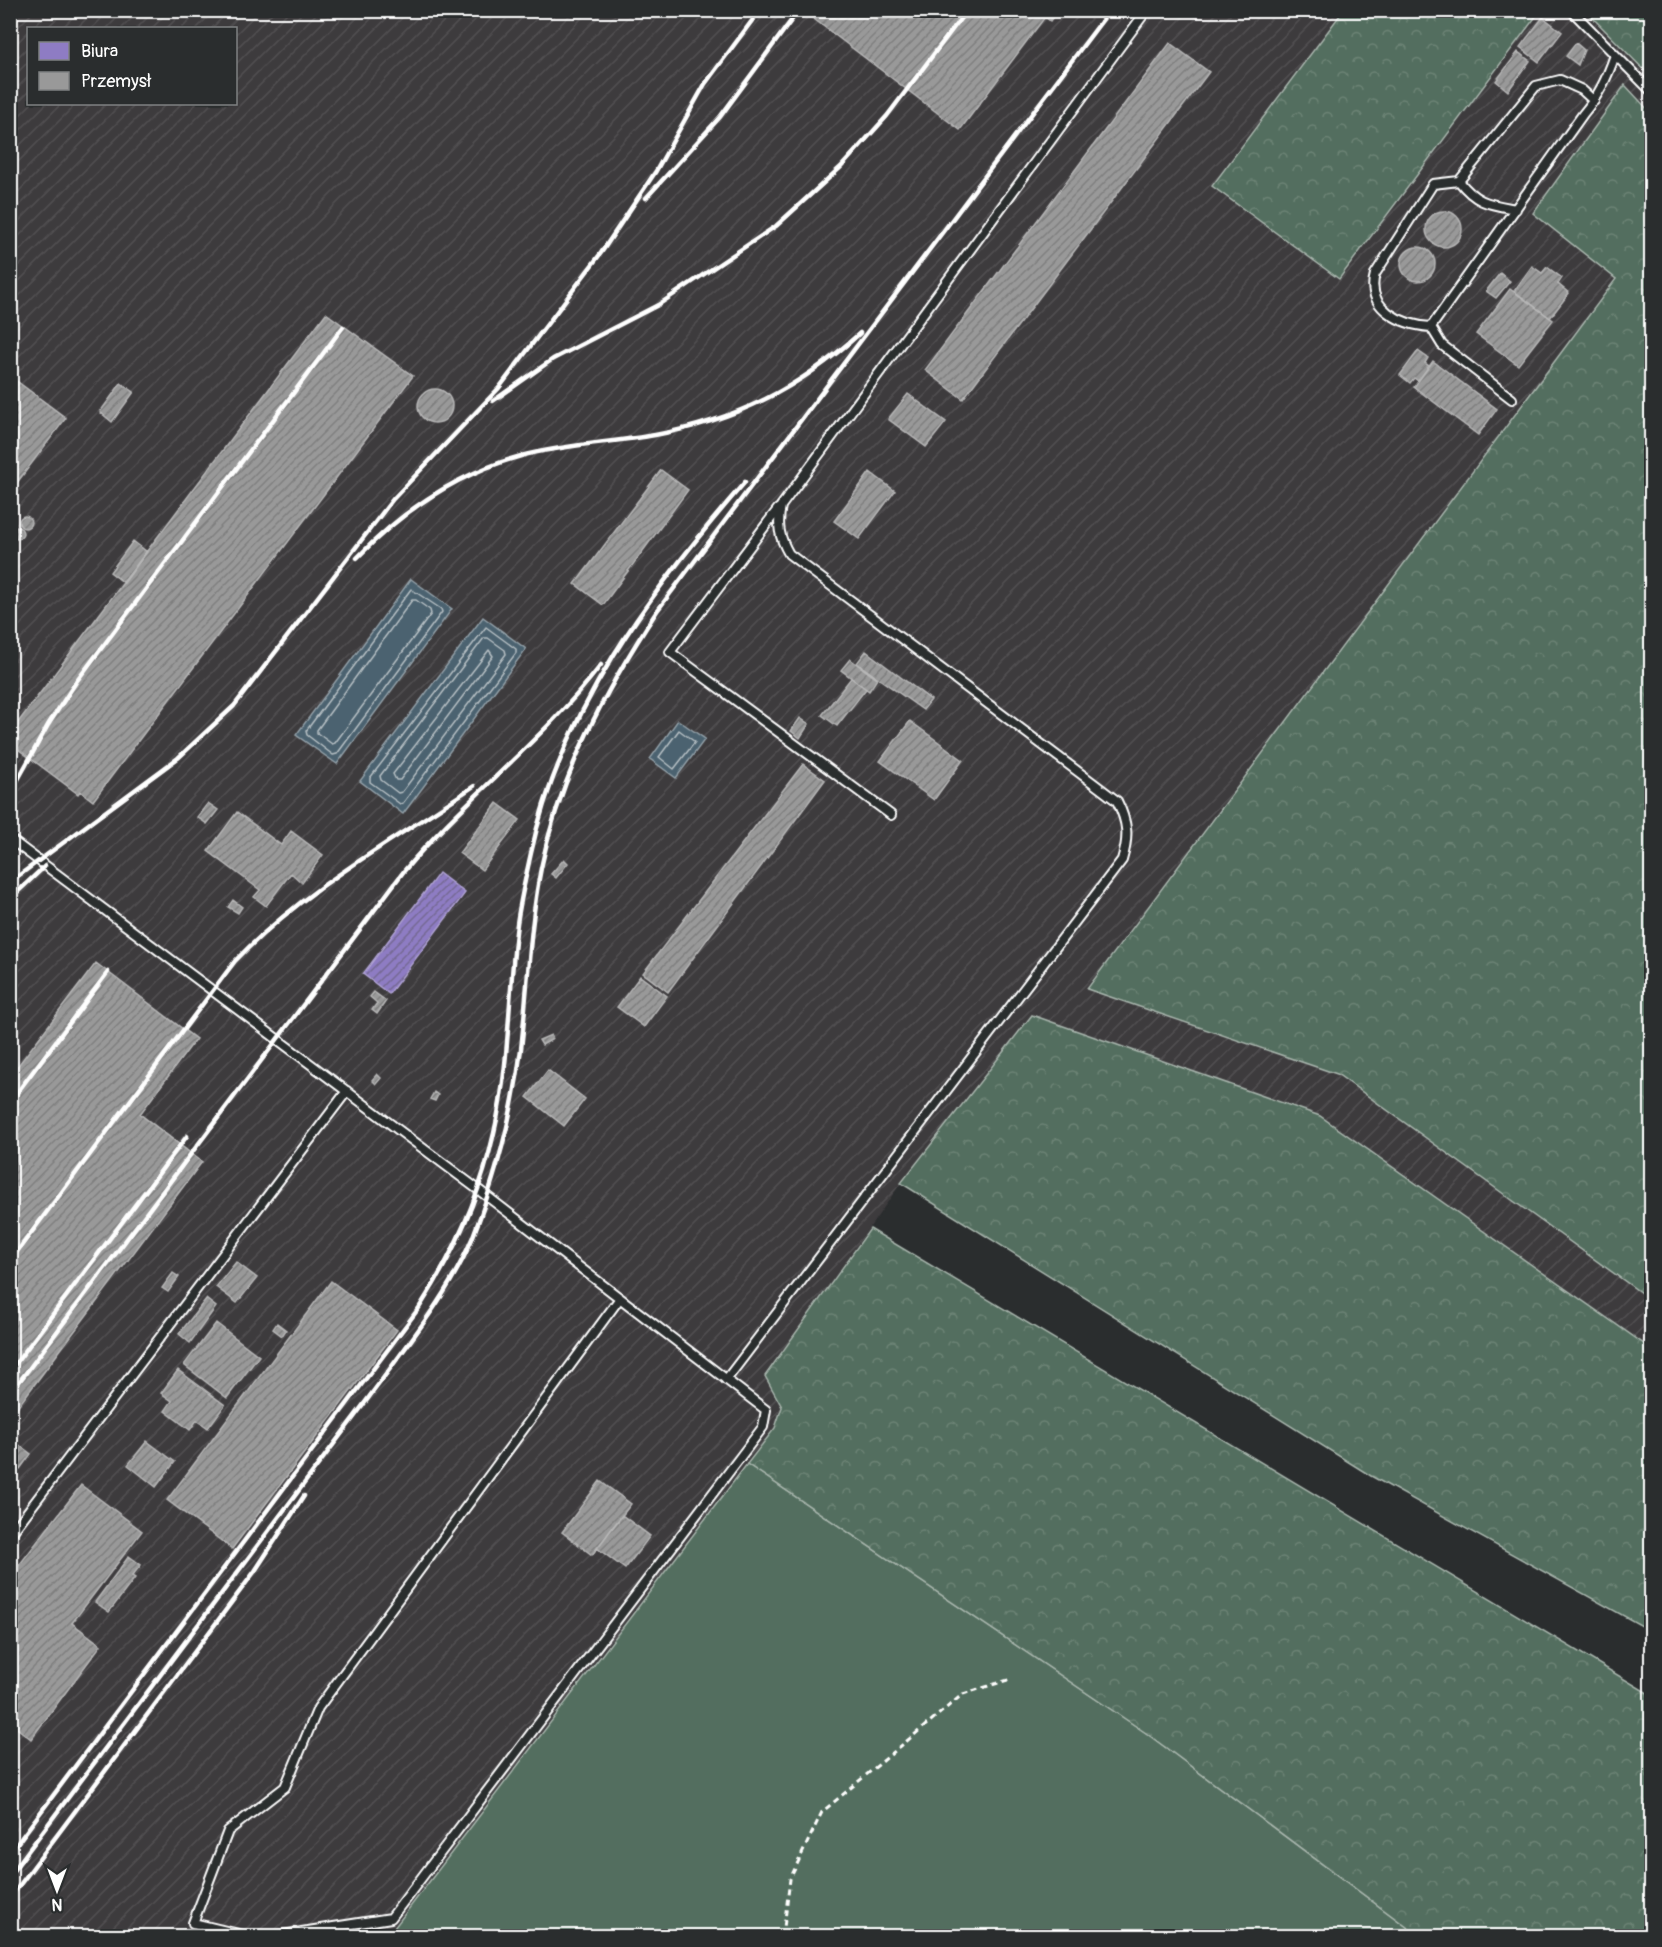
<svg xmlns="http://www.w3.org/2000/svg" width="1662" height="1947" viewBox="0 0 1662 1947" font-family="Pangolin,sans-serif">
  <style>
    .industrial { fill: url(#industrial-furrows); fill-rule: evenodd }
    .green { fill: #536e5e; stroke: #a9b6ae; stroke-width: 1.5 }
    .forest { fill: url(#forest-crowns); stroke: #a9b6ae; stroke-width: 1.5 }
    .water { fill: #4b626f; stroke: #93a1a9; stroke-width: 1.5 }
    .offices { fill: url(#offices-hatch); stroke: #b0a3d5; stroke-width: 1.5 }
    .industry { fill: url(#industry-hatch); stroke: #b8b8b8; stroke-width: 1.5 }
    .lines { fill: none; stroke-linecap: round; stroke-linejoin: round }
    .shore { stroke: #b7c0c5; stroke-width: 1.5 }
    .lane-casing { stroke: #fff; stroke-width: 12 }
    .path { stroke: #fff; stroke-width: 3; stroke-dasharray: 6 4.5; stroke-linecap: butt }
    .lane { stroke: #2a2d2e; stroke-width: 8 }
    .rail { stroke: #fff; stroke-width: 4.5 }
  </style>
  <defs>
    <pattern id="industrial-furrows" width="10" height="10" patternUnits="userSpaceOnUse" patternTransform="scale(1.5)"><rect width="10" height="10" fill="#3e3b3e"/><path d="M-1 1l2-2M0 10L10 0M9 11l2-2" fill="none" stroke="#514f51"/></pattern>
    <pattern id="forest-crowns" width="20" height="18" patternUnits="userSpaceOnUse" patternTransform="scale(1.5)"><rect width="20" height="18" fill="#536e5e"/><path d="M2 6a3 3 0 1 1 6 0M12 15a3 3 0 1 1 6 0" fill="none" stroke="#6d8476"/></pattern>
    <pattern id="offices-hatch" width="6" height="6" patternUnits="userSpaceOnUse" patternTransform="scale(1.5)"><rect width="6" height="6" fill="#8e7cc3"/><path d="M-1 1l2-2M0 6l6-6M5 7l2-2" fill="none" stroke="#746993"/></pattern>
    <pattern id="industry-hatch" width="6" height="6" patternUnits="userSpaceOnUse" patternTransform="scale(1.5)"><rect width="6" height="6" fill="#999"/><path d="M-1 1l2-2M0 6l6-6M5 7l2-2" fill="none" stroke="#7e7e7e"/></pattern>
  </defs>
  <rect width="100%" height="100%" fill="#2a2d2e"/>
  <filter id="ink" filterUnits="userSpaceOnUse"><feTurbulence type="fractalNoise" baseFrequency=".0167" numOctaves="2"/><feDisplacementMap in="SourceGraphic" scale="12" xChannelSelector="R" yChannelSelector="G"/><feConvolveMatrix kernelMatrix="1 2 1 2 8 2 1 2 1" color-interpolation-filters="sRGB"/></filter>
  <g filter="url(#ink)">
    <!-- industrial -->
    <path class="industrial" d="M11 11H1651V1517L901 1183 765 1376 782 1407 775 1428 388 1936H11ZM28 28H236V104H28Z"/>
    <!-- green -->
    <path class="green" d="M747 1464 1146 1733 1419 1936H388Z"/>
    <!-- forest -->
    <path class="forest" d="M1343 11H1540L1339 279 1212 186Z
      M1586 11H1651V77Z
      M1625 85 1652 114 1651 1300 1337 1074 1087 989 1616 279 1533 213Z
      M1032 1015 1320 1116 1651 1349V1631L1371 1476 901 1183Z
      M870 1229 1651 1695V1936H1419L1146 1733 747 1464 775 1428 782 1407 765 1376Z"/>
    <!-- water -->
    <path class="water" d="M411 579 452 609 337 764 296 735Z
      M483 617 526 649 403 814 360 781Z
      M678 720 705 739 676 778 650 759Z"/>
    <!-- offices -->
    <path class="offices" d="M439 873 465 893 389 994 363 974Z"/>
    <!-- industry -->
    <path class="industry" d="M802 10H1058L1050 21 1045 17 960 130Z
      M1543 17 1562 32 1539 62 1520 47Z
      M1170 43 1209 72 963 399 925 370Z
      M1576 43 1584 50 1578 65 1566 56Z
      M1518 52 1530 61 1508 91 1496 81Z
      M1426 229a18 18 0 1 1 36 0a18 18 0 1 1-36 0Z
      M1401 264a17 17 0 1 1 34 0a17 17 0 1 1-34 0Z
      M1532 266 1542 273 1547 267 1562 278 1558 284 1569 293 1550 318 1514 291Z
      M1500 273 1510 281 1496 298 1486 291Z
      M1510 289 1553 320 1518 365 1476 334Z
      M326 313 413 376 93 801 80 791 78 794 10 743V733Z
      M1418 351 1428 358 1425 363 1429 366 1418 381 1414 378 1410 383 1400 375Z
      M1433 361 1497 409 1478 435 1414 387Z
      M10 376 66 418 10 492Z
      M121 383 134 392 112 422 100 412Z
      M418 406a17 17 0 1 1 34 0a17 17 0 1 1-34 0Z
      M908 394 946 422 926 447 888 419Z
      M661 470 688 490 603 605 575 584Z
      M870 472 895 491 859 539 834 521Z
      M19 522a6 6 0 1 1 12 0a6 6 0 1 1-12 0Z
      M11 533a6 6 0 1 1 12 0a6 6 0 1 1-12 0Z
      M133 541 147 552 124 583 110 572Z
      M866 651 931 700 923 710 857 663Z
      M850 659 877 679 869 691 841 670Z
      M851 678 866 689 837 726 822 715Z
      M800 718 809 724 800 738 791 731Z
      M910 721 963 760 934 800 880 761Z
      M803 764 825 780 668 992 643 973Z
      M208 803 218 810 207 824 197 817Z
      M497 803 520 820 482 870 459 853Z
      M237 812 281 845 291 831 323 855 302 883 291 873 266 906 254 897 260 890 208 851Z
      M564 859 568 863 556 878 551 874Z
      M233 900 242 907 238 913 228 907Z
      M96 963 196 1039 140 1114 202 1162 10 1417V1076Z
      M640 976 667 996 644 1027 617 1007Z
      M374 992 386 1001 377 1014 372 1010 377 1003 370 997Z
      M551 1035 553 1039 542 1045 539 1040Z
      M548 1070 585 1099 564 1126 527 1097Z
      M377 1074 381 1078 376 1084 372 1080Z
      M434 1092 438 1095 435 1101 430 1099Z
      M236 1262 257 1278 237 1303 216 1287Z
      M173 1273 179 1277 168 1292 162 1288Z
      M331 1281 397 1330 232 1549 167 1500Z
      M206 1299 216 1307 190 1343 179 1334Z
      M216 1323 259 1356 227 1398 184 1365Z
      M277 1323 286 1330 282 1336 273 1329Z
      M178 1370 225 1405 208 1428 197 1420 190 1430 165 1411 172 1401 161 1393Z
      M147 1441 175 1462 156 1487 128 1465Z
      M18 1444 31 1454 20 1469 10 1462V1454Z
      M600 1481 631 1504 592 1555 562 1532Z
      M81 1485 142 1531 72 1623 101 1645 31 1739 10 1723V1577Z
      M622 1515 650 1536 625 1569 597 1548Z
      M129 1556 141 1565 132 1576 135 1578 109 1612 95 1602Z"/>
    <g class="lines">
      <!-- shore -->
      <path class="shore" d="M411 589 441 609 442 612 337 754 333 755 307 735 306 731Z
        M412 600H416L430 610 431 614 335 743 332 744 317 733V730Z
        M486 627 516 649V653L403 803 400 804 370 782V778Z
        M484 638H488L505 650 506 654 402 792 398 793 381 780 380 776Z
        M489 650 493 656 400 780H396L393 774Z
        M679 730 695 742 674 769 659 757Z"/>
      <!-- lane casing -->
      <g class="lane-casing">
        <path id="lane" d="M1571 10 1652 92
          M1594 101 1582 90 1560 80 1536 86 1459 181 1433 184 1375 274C1365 309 1402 325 1431 327L1583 114C1599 95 1607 78 1615 55
          M1459 181C1476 203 1488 204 1516 209
          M1431 327 1442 345 1512 399
          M778 509 670 652 891 815
          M10 839 488 1197 766 1410 763 1427 391 1918 276 1936
          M726 1380 1122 860C1129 837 1128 823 1117 801L789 554C779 537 777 525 781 506L1147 10
          M10 1535 347 1091
          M247 1936 193 1923 228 1831 285 1787 318 1708 620 1298"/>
      </g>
      <!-- path -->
      <path class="path" d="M783 1936 790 1879 822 1812 963 1694 1011 1679"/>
      <!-- lane -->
      <use href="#lane" class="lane"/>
      <!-- rail -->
      <path class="rail" d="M646 198 720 117 799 10
        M493 401 553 359 658 305 776 226 841 167 887 116 967 10
        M357 558C403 510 457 474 521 456 565 444 611 443 655 435 736 420 800 388 860 333
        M10 794 48 725 76 682 343 327
        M10 882 178 758 234 706 393 499 499 388 601 253 656 171 705 84 760 10
        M10 899 45 866
        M10 1102 108 972
        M10 1261 235 961C304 889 392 841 474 786
        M10 1371 187 1136
        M10 1394 404 871C465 798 543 741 601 665
        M10 1853 419 1308C454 1254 480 1196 494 1133 510 1064 508 994 517 924 520 901 526 876 531 853 562 709 651 590 745 482
        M10 1875C111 1741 212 1607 312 1473 340 1436 368 1399 395 1362 424 1323 453 1284 472 1239 496 1177 513 1115 521 1049 528 989 529 928 541 868 560 775 605 690 657 611L1110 10
        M10 1898 255 1571 304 1496"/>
    </g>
  </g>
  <!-- margin -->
  <rect width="1662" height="1947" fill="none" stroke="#2a2d2e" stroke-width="36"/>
  <rect x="18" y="18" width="1626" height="1911" fill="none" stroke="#fff" stroke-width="2" filter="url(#ink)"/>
  <!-- legend -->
  <rect x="27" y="27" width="210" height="78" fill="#2a2d2e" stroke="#7f8182" stroke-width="1.5"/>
  <rect x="39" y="42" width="30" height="18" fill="#8e7cc3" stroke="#7f8182" stroke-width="1.5"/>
  <text x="81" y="57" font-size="18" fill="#ffffff">Biura</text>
  <rect x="39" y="72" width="30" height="18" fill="#999999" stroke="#7f8182" stroke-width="1.5"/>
  <text x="81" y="87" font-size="18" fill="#ffffff">Przemysł</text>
  <!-- north arrow -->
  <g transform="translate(57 1890) rotate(180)" stroke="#2a2d2e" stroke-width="4.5" paint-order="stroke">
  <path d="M0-4.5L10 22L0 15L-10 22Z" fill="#ffffff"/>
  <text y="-9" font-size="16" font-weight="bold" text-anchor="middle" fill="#ffffff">N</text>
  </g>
</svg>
